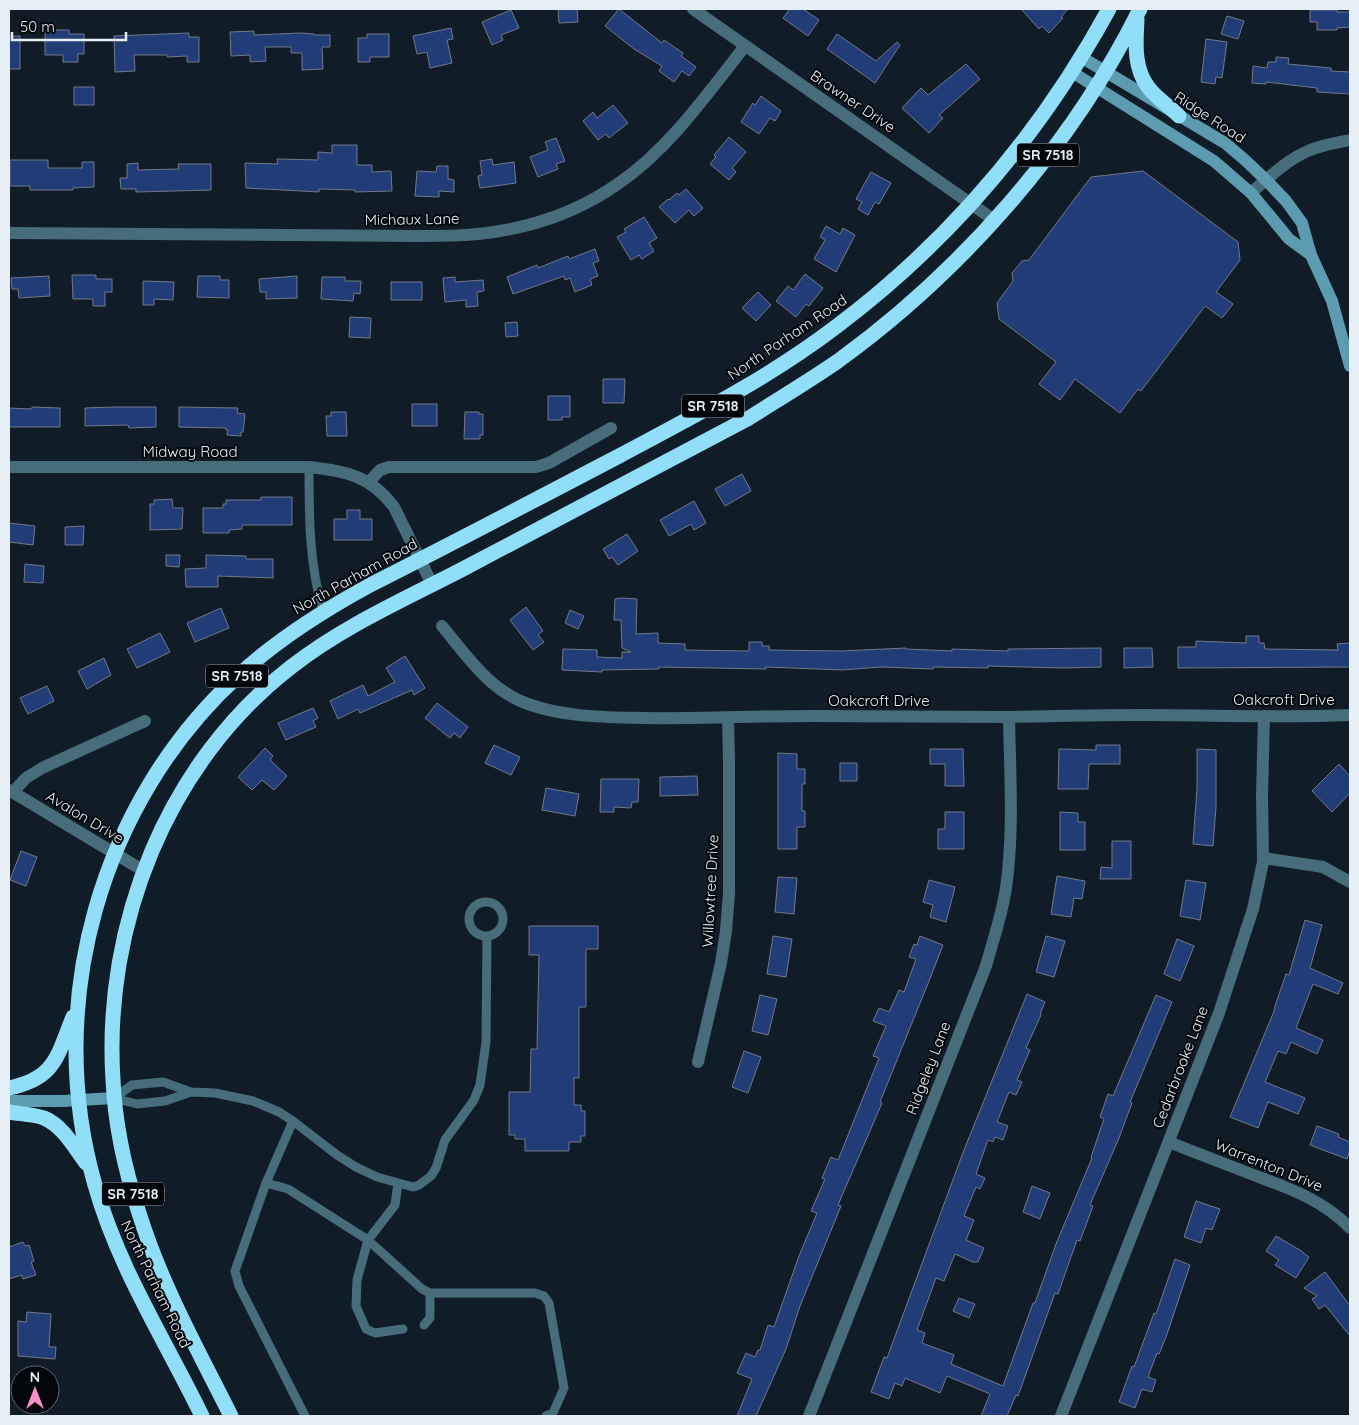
<svg xmlns="http://www.w3.org/2000/svg" width="1359" height="1425" viewBox="0 0 1359 1425" font-family="Quicksand,sans-serif">
  <style>
    .building { fill: #213c76; stroke: #717989 }
    .lines { fill: none; stroke-linecap: round; stroke-linejoin: round }
    .lane { stroke: #476d7a; stroke-width: 9 }
    .street { stroke: #476d7a; stroke-width: 12 }
    .secondary { stroke: #5c9bb0; stroke-width: 12 }
    .highway { stroke: #90def8; stroke-width: 15 }
    .labels { text-anchor: middle; dominant-baseline: central; stroke-width: 4; stroke-linejoin: round; paint-order: stroke }
    .shield { fill: #03070b; stroke: #a2a9b0; stroke-width: 1 }
    .shield-label { font-size: 14px; font-weight: bold; fill: #e6eff6 }
    .street-label { font-size: 15px; fill: #e6eff6; stroke: #03070b }
  </style>
  <rect width="100%" height="100%" fill="#101d28"/>
  <!-- building -->
  <path class="building" d="M558 9H577L578 22 559 23Z
    M619 9 662 43 664 40 683 53 681 56 696 67 689 76 682 71 674 82 659 71 662 66 634 49 605 26Z
    M790 9H803L819 20 808 36 783 18Z
    M1021 9H1068L1061 17 1063 18 1049 33 1042 26 1039 29Z
    M511 10 519 28 501 35 503 40 492 45 482 22Z
    M1310 10H1337V12H1350V27L1337 28V30H1317V22H1310Z
    M1227 16 1244 21 1238 39 1221 34Z
    M451 28 453 39 447 40 452 63 430 68 427 52 417 54 413 36Z
    M45 30H69V34H84V54H78V62H63V55H45Z
    M254 31V35L301 33 314 34V35H330V47H322L323 69 302 70V53H291V47H265L266 61 250 62V55L231 56 230 32Z
    M189 33V37H199V62H187V56L167 57V55H134L135 71 115 72 114 36Z
    M367 34H389V57H370V62H358V38H367Z
    M837 34 876 61 897 42 900 45 875 83 827 49Z
    M9 36H20V69H9Z
    M1206 39 1227 42 1222 78 1216 77 1215 84 1201 82Z
    M1276 57 1289 58 1288 64 1331 68V71L1350 72V94L1317 92V88L1266 82V84L1252 83 1253 66 1267 68 1268 62H1276Z
    M966 64 980 79 939 115 943 118 929 133 902 108 921 88 928 95Z
    M74 87H94V105H74Z
    M761 96 781 111 775 121 770 118 759 134 741 122 753 103 755 105Z
    M613 105 628 123 609 138 606 134 598 140 583 121 593 112 597 118Z
    M729 137 746 152 732 168 736 172 729 180 710 164 716 157 714 155Z
    M556 138 565 161 556 164 558 169 538 177 530 157 548 150 545 142Z
    M332 145H357V165H372V172L391 171 392 191 355 192V190L319 189V192L246 188 245 163 278 164 277 159 318 160V152L332 153Z
    M492 159 493 165 514 162 516 183 480 188 478 176 482 175 480 161Z
    M10 160H48V168H82V162H94V187L73 188V190H30V186H10Z
    M138 163V170L179 169 178 164H211V190L136 192V189H121L120 178H127V164Z
    M437 166H448V179L454 180V192L439 191V197L415 196 417 171 436 172Z
    M1143 171 1238 242 1240 260 1216 292 1233 304 1222 318 1205 306 1141 391 1138 389 1120 413 1075 379 1060 400 1039 384 1056 362 999 319 997 303 1013 281 1012 273 1022 261 1029 260 1091 177Z
    M871 172 891 183 879 204 875 202 868 215 858 209 862 202 856 199Z
    M686 189 703 208 694 216 689 210 675 223 659 207 668 199 669 200 677 193 679 195Z
    M644 217 657 238 649 243 654 251 642 259 639 255 631 260 617 237 626 232 624 229Z
    M826 226 840 234 843 228 855 235 836 272 814 259 825 240 820 237Z
    M595 249 599 261 593 263 598 276 590 279 592 285 575 292 570 278 565 280 564 276 513 294 507 277 537 265 538 268 568 256 569 259Z
    M805 274 823 288 809 306 806 304 796 317 776 301 788 286 793 290Z
    M72 275H96V279H112V292H105V306H93V299H73Z
    M49 276 50 296 19 298 18 289H12L11 278Z
    M198 276H220V280H229V298L197 297Z
    M297 276V298L266 299V292H260L259 279Z
    M322 277H345V281H361L360 294 354 293 353 301 321 299Z
    M455 277V282L483 280 484 291 477 292 478 306 466 307V300L445 302 443 278Z
    M143 281 174 282 173 300 154 299V305H143Z
    M391 282H422V300H391Z
    M758 292 771 305 756 321 742 308Z
    M350 317 371 318 370 338 349 337Z
    M517 322 518 336 506 337 505 323Z
    M603 379H625L624 403H603Z
    M548 396H570V417H562V420H548Z
    M412 404H437V426H412Z
    M32 407 60 408V427H9V408L32 409Z
    M113 407H156V427L129 428 128 425 85 426V408Z
    M179 407 238 408 237 413 245 414 243 432H241V436L227 435 228 430H226V428L179 427Z
    M331 412H346L347 436H327L326 416H331Z
    M465 412H479V414H483V435H480V439H464Z
    M742 474 751 491 725 506 715 489Z
    M261 497H292V525H242V529L229 530V533H203V508H223V504H226V500H261Z
    M172 499 173 508H183L182 529 150 530V504H154V500Z
    M694 501 706 523 694 530 691 524 669 536 660 520Z
    M347 510H360V519H372V540H334V519H347Z
    M9 523 35 526 33 545 9 542Z
    M84 526 83 545H65V527Z
    M627 534 638 551 618 565 612 557 609 559 603 549Z
    M166 555H180L179 567 166 566Z
    M206 555 246 556V559H273V578L218 576V587H186L185 569 206 568Z
    M25 564 44 566 43 583 24 582Z
    M621 598 637 599 636 634 658 633V643L685 644V650L749 651V642H762V646H769V650L841 651 906 648V649L952 651V649L1008 651V649L1101 648V667L1064 668 988 666V668L933 667V669L881 667 842 670 766 667V669L659 667V669L602 670V672L562 670 563 649 597 650V657L622 658V652H631L622 648 621 620H614L615 599Z
    M526 607 543 631 538 635 544 642 533 650 510 620Z
    M221 608 229 628 195 642 187 623Z
    M570 610 584 616 578 629 565 623Z
    M160 633 170 652 137 668 127 649Z
    M1246 636H1259V643H1264L1265 649 1338 650 1337 644 1350 643V667L1178 668V647H1196V641L1246 643Z
    M1124 648H1152L1153 667 1124 668Z
    M405 656 425 688 414 695 412 690 360 713 358 709 338 719 330 701 363 685 368 696 395 682 386 668Z
    M104 658 111 675 87 689 78 671Z
    M47 686 54 701 28 714 20 698Z
    M437 703 468 727 460 738 454 733 450 738 425 718Z
    M313 708 318 718 313 721 316 727 286 740 278 723Z
    M494 745 520 757 511 775 485 763Z
    M1096 745H1120V764H1089L1088 789H1058L1059 749 1096 750Z
    M265 748 273 756 270 760 287 776 274 790 262 780 252 790 238 777Z
    M930 749H963L964 786H945V764H930Z
    M1197 749 1216 750V807L1213 846 1193 844 1197 788Z
    M778 753 797 754V769H805V784H802V811H805V827H797V849H778Z
    M840 763H857V781H840Z
    M1339 764 1350 776V793L1332 812 1312 791Z
    M697 776 698 795 660 796V777Z
    M601 779H639L638 802H632L631 808 614 807V812H600Z
    M546 788 579 794 575 816 542 810Z
    M945 812H964V849H938V829H945Z
    M1060 812 1078 813V822H1085V850H1060Z
    M1112 841H1131V879H1100L1101 867 1112 868Z
    M21 851 37 857 26 886 10 880Z
    M1057 876 1085 881 1082 899 1074 898 1071 917 1051 914Z
    M778 877 797 878 794 914 775 912Z
    M929 880 955 887 946 922 930 917 933 905 923 902Z
    M1186 880 1206 883 1200 920 1180 916Z
    M1305 920 1322 925 1310 968 1343 983 1338 994 1313 984 1296 1028 1323 1040 1317 1054 1291 1042 1286 1054 1278 1051 1265 1082 1305 1098 1298 1114 1268 1102 1258 1128 1230 1117 1275 1009H1274L1286 974 1289 975Z
    M529 926H598V949H586V1007H579V1078H574V1105H581V1111H585V1136H581V1142H569V1151H525V1139H515V1135H509V1092H530L531 1049H537L539 955H529Z
    M773 936 792 939 786 977 767 974Z
    M920 936 943 945 929 981 880 1102 882 1103 838 1205 841 1206 800 1306 786 1349 756 1416H737L752 1379 737 1373 746 1353 755 1357 758 1350H760L768 1325 774 1327 799 1256 817 1213 811 1211 825 1179 822 1178 831 1157 838 1160 879 1058 873 1056 886 1026 873 1021 879 1008 889 1012 899 990 904 992 916 959 909 957 914 944 917 945Z
    M1046 936 1065 941 1054 977 1036 972Z
    M1177 939 1194 946 1180 981 1164 974Z
    M1027 994 1045 1002 1040 1014 1041 1015 1026 1048 1030 1050 1017 1080 1022 1082 1016 1095 1009 1092 997 1122 1008 1126 1003 1140 995 1137 993 1142 988 1140 976 1174 985 1178 980 1189 976 1187 964 1216 974 1220 966 1240 984 1248 978 1262H973L955 1254 944 1281 936 1278 917 1330 925 1333 922 1343 954 1355 951 1364 1003 1386 1033 1303H1035L1056 1244 1092 1158 1091 1157 1104 1119 1100 1117 1108 1094 1113 1096 1156 995 1172 1002 1130 1102 1132 1103 1119 1138 1090 1205 1093 1206 1080 1241 1077 1240 1058 1294 1055 1293 1018 1396 1016 1395 1007 1416H981L990 1394 947 1376 940 1393 905 1378 902 1386 895 1383 889 1399 871 1392 884 1357 887 1358 964 1150Z
    M760 995 777 999 768 1035 752 1031Z
    M744 1051 761 1057 748 1093 732 1087Z
    M1317 1126 1339 1134 1338 1137 1350 1142V1150L1347 1159 1310 1145Z
    M1032 1186 1050 1193 1040 1219 1023 1212Z
    M1196 1201 1220 1209 1212 1230 1206 1228 1201 1243 1184 1237Z
    M1276 1236 1303 1252V1253L1309 1257 1296 1278 1275 1265 1279 1260 1266 1251Z
    M23 1242 25 1246 29 1245 34 1261 31 1262 36 1275 23 1279 22 1275 9 1279V1247Z
    M1175 1259 1190 1265 1166 1337 1159 1354 1157 1353 1148 1377 1156 1380 1152 1392 1142 1389 1135 1408 1119 1402 1132 1366 1134 1367 1154 1313 1156 1314Z
    M1325 1272 1350 1306V1336L1325 1305 1319 1309 1312 1299 1317 1296 1304 1288Z
    M959 1298 975 1304 969 1318 953 1311Z
    M27 1312 51 1314 49 1347H56L55 1359 18 1356V1321L26 1322Z"/>
  <g class="lines">
    <!-- lane -->
    <path class="lane" d="M309 467C309 516 309 564 323 611
      M469 919a17 17 0 1 1 34 0a17 17 0 1 1-34 0Z
      M114 1098 132 1085 163 1082 191 1092 215 1093 253 1101 279 1112 293 1121 337 1155 356 1167 377 1177 413 1187 419 1185 431 1176 436 1168 445 1140 474 1100 480 1085 486 1042 487 936
      M114 1098 137 1104 165 1101 191 1092
      M293 1121 266 1183 235 1271 239 1286 305 1416
      M266 1183 288 1189 368 1240 422 1289 430 1293H535L544 1296 549 1303 564 1388 553 1413 546 1416
      M398 1183 395 1205 368 1240 357 1280 356 1306 366 1329 375 1333 403 1329
      M424 1325 430 1318V1293"/>
    <!-- street -->
    <path class="street" d="M693 9 994 220
      M1251 193C1267 179 1288 159 1308 151 1322 145 1336 143 1350 140
      M9 233 416 236C444 236 472 236 500 231 542 224 584 208 619 183 669 149 708 93 745 46
      M9 467H309C346 471 371 476 394 507L432 584
      M369 482 380 470 389 467H536L549 463 611 428
      M442 626C467 656 490 691 528 704 564 717 603 717 641 718 697 719 754 716 811 716 877 716 943 717 1010 717 1054 716 1098 715 1142 715 1211 715 1281 718 1350 715
      M9 790 144 871
      M13 792 26 778 42 768 145 721
      M1263 858 1323 867 1350 882
      M698 1062 721 963 726 931 729 893V760L728 718
      M1169 1142C1196 1153 1223 1163 1251 1174 1288 1188 1322 1199 1350 1228
      M809 1416 986 966C993 940 1002 915 1006 888 1014 832 1010 774 1009 717
      M1061 1416 1219 1013 1253 909 1263 862 1262 796 1264 716"/>
    <!-- secondary -->
    <path class="secondary" d="M1081 57 1225 143 1245 160 1266 180 1286 201 1302 223 1311 255 1332 301 1350 366
      M1072 72 1214 161 1251 193 1289 239 1311 255
      M9 1101H63L114 1098"/>
    <!-- highway -->
    <path class="highway" d="M1137 19C1136 41 1133 67 1148 87 1156 98 1169 106 1179 116
      M9 1088C56 1078 57 1056 73 1017
      M9 1112C20 1114 33 1114 44 1118 63 1126 74 1147 86 1163
      M202 1416C165 1340 118 1267 95 1185 43 1005 100 801 239 675 279 638 324 610 372 584 455 542 537 499 619 456 694 416 769 378 837 326 950 241 1041 133 1109 9
      M231 1416C198 1350 161 1284 139 1213 125 1170 115 1125 113 1080 103 925 167 763 291 667 342 627 403 600 461 570 557 519 653 468 749 418 779 399 809 381 838 361 962 271 1072 146 1140 9"/>
  </g>
  <g class="labels">
    <!-- shield labels -->
    <g class="shield">
      <rect x="1017" y="143.5" width="62" height="23" rx="4"/>
      <rect x="682" y="394.5" width="62" height="23" rx="4"/>
      <rect x="206" y="664.5" width="62" height="23" rx="4"/>
      <rect x="102" y="1182.5" width="62" height="23" rx="4"/>
    </g>
    <g class="shield-label">
      <text x="1048" y="155">SR 7518</text>
      <text x="713" y="406">SR 7518</text>
      <text x="237" y="676">SR 7518</text>
      <text x="133" y="1194">SR 7518</text>
    </g>
    <!-- street labels -->
    <g class="street-label">
      <text transform="translate(853 101) rotate(34)">Brawner Drive</text>
      <text transform="translate(1210 117) rotate(33)">Ridge Road</text>
      <text transform="translate(412 219) rotate(-1)">Michaux Lane</text>
      <text transform="translate(787 337) rotate(-34)">North Parham Road</text>
      <text x="190" y="451">Midway Road</text>
      <text transform="translate(355 576) rotate(-29)">North Parham Road</text>
      <text x="1284" y="699">Oakcroft Drive</text>
      <text x="879" y="700">Oakcroft Drive</text>
      <text transform="translate(85 817) rotate(31)">Avalon Drive</text>
      <text transform="translate(710 891) rotate(-87)">Willowtree Drive</text>
      <text transform="translate(1180 1067) rotate(-69)">Cedarbrooke Lane</text>
      <text transform="translate(928 1068) rotate(-69)">Ridgeley Lane</text>
      <text transform="translate(1269 1165) rotate(22)">Warrenton Drive</text>
      <text transform="translate(156 1284) rotate(64)">North Parham Road</text>
    </g>
  </g>
  <!-- border -->
  <rect width="1359" height="1425" fill="none" stroke="#e6eff6" stroke-width="20"/>
  <!-- north arrow -->
  <g transform="translate(35 1390)"><circle r="24" fill="#03070b" stroke="#5e6469"/>
  <path d="M0-4L9 19L0 12L-9 19Z" fill="#f98fc8"/>
  <text y="-8" font-size="14" font-weight="bold" text-anchor="middle" fill="#e6eff6">N</text>
  </g>
  <!-- scale -->
  <path d="M12 32v8h114v-8" fill="none" stroke="#e6eff6" stroke-width="2.5"/>
  <text x="20" y="32" font-size="15" fill="#e6eff6" stroke="#03070b" stroke-width="4" paint-order="stroke">50 m</text>
</svg>
